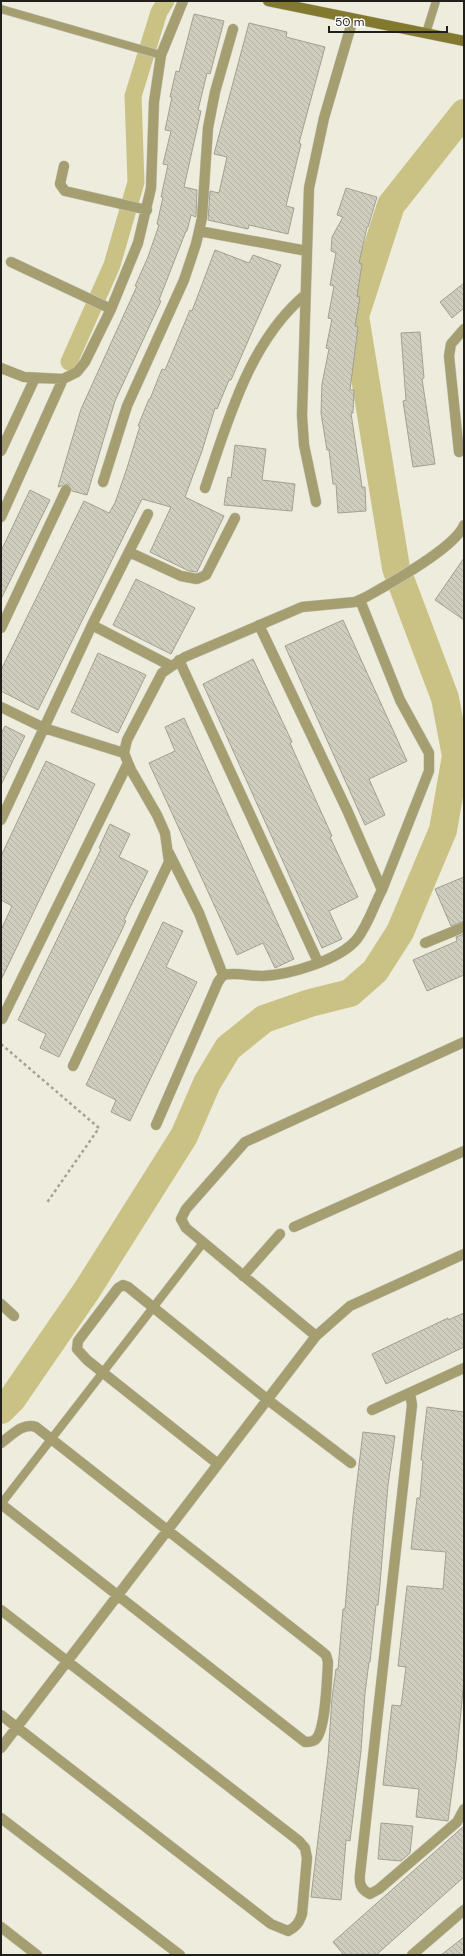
<svg xmlns="http://www.w3.org/2000/svg" width="465" height="1956" viewBox="0 0 465 1956" font-family="'DM Sans',sans-serif">
  <style>
    .lines { fill: none; stroke-linecap: round; stroke-linejoin: round }
    .canal { stroke: #cac285; stroke-width: 17 }
    .river { stroke: #cac285; stroke-width: 28 }
    .building { fill: url(#building-back-hatch); stroke: #a1a092 }
    .lane-casing { stroke: #c8c7ba; stroke-width: 9 }
    .street-casing { stroke: #c8c7ba; stroke-width: 11 }
    .secondary-casing { stroke: #c8c7ba; stroke-width: 11 }
    .path { stroke: #a4a398; stroke-width: 2.5; stroke-dasharray: 3 3; stroke-linecap: butt }
    .lane { stroke: #a49e70; stroke-width: 8 }
    .street { stroke: #a49e70; stroke-width: 10 }
    .secondary { stroke: #82782e; stroke-width: 10 }
  </style>
  <defs>
    <pattern id="building-back-hatch" width="6" height="6" patternUnits="userSpaceOnUse"><rect width="6" height="6" fill="#cecdbe"/><path d="M-1 5l2 2M0 0l6 6M5-1l2 2" fill="none" stroke="#b1b0a3"/></pattern>
  </defs>
  <rect width="100%" height="100%" fill="#edecdd"/>
  <g class="lines">
    <!-- canal -->
    <path class="canal" d="M69 362 112 265 136 182 133 96 159 12 166 1"/>
    <!-- river -->
    <path class="river" d="M1 1410 12 1399 87 1290 184 1136 207 1083 228 1048 264 1019 310 1003 350 993 375 971 400 932 443 830 456 756 445 698 396 568 355 316 391 205 464 113"/>
  </g>
  <!-- building -->
  <path class="building" d="M194 14 224 21 210 74 207 73 198 110 201 111 184 187 197 190 196 217 191 215 187 231H186L159 300 161 301 115 401 87 495 72 491 68 484 58 487 81 409 137 286H135L148 257 159 225 157 224 163 197H161L168 165 163 164 171 131 165 130 172 97H170L176 71 179 72Z
    M249 23 287 32 286 37 325 47 299 143 301 144 286 206 294 208 288 234 249 225 248 229 208 220 210 191 219 193 227 157 214 154Z
    M346 188 377 197 368 227H367L359 263 362 264 357 296 360 297 355 326 358 327 350 390H354L353 413H351L362 487H365L366 511 338 513 336 484H333L329 450H327L321 413 322 384 329 349 326 348 332 319 328 318 334 286 330 285 336 253 331 251 332 237 343 217 337 215Z
    M215 250 249 263 253 255 281 265 231 380H229L217 409 215 408 202 451 185 497 224 516 197 572 189 571 150 552 171 507 142 499 38 710 1 691V670L84 501 109 513 115 503 127 468 140 426H138L149 399H150L162 369 165 370 190 310 192 311Z
    M464 283V308L452 318 440 302Z
    M420 332 424 378 422 379 435 464 413 467 403 401 406 400 401 333Z
    M235 445 266 449 262 480 295 484 292 511 224 505 228 477 231 478Z
    M30 490 50 500 1 599V551Z
    M464 558V620L435 600Z
    M136 579 195 608 171 654 113 625Z
    M343 620 407 761 369 779 385 815 365 825 285 646Z
    M98 653 146 675 118 733 71 712Z
    M253 659 292 742 290 743 332 836 330 837 358 897 329 911 342 939 322 948 203 684Z
    M184 718 294 959 275 968 263 943 237 955 149 763 175 751 165 727Z
    M5 726 25 736 1 785V734Z
    M46 761 95 784 1 980V930L12 906 1 900V856Z
    M110 824 130 834 119 857 148 871 124 920 126 921 121 932 59 1057 40 1048 46 1034 18 1020 101 849 99 848Z
    M464 877V921L451 926 435 889Z
    M163 922 183 931 166 967 197 982 130 1121 111 1112 116 1100 86 1085Z
    M464 934V975L427 991 413 960 457 941 456 937Z
    M464 1313V1347L386 1384 372 1354 448 1318V1320Z
    M427 1407 464 1412V1681L456 1761 448 1821 416 1817 419 1789 383 1785 392 1705 401 1706 406 1667 398 1666 407 1586 443 1589 446 1552 411 1549 417 1498H420L423 1460H421Z
    M363 1432 395 1436 388 1485 380 1584 378 1605H376L370 1662H369L365 1693 361 1751 350 1841 346 1840 341 1900 311 1897 328 1757 332 1698 336 1669H338L343 1609H345L353 1515Z
    M381 1823 413 1826 410 1853 401 1861 378 1859Z
    M464 1826V1877L376 1955H344L333 1942Z
    M464 1937V1955H441Z"/>
  <g class="lines">
    <!-- lane casing -->
    <g class="lane-casing">
      <path id="lane" d="M1 9 161 55
        M426 33 436 1
        M1 1504 203 1243"/>
    </g>
    <!-- street casing -->
    <g class="street-casing">
      <path id="street" d="M64 166 60 184 65 191 147 210
        M199 231 307 251
        M11 262 111 309
        M1 368 24 377 63 379 77 372 85 362 111 309 138 243 151 188 154 102 161 55 183 1
        M1 451 35 378
        M459 452 449 356 451 344 464 329
        M103 482 127 406 184 280 196 244 202 218 208 128 215 92 233 29
        M205 488C228 421 249 342 305 295
        M316 502 304 445 302 415 309 188 324 118 353 19
        M1 517 63 379
        M129 552 181 576 197 579 206 575 235 518
        M360 600 400 700 429 753V771L382 890
        M92 625 171 666
        M1 628 66 490
        M179 660 318 962
        M1 707 44 728 124 753
        M1 820 92 625 148 514
        M169 853 199 913 223 975
        M425 943 464 927
        M2 1019 128 763
        M73 1066 169 862 165 833 157 815 131 770 124 753 127 740 162 673 185 657 302 607 355 602 366 597C389 584 455 548 464 525
        M156 1125 218 982 223 975C237 972 249 976 262 976 289 975 340 960 357 939 368 925 374 905 382 890L347 810 259 625
        M294 1227 464 1151
        M243 1276 280 1234
        M1 1304 14 1316
        M316 1336 186 1228 181 1219 186 1209 245 1142 464 1042
        M410 1393 412 1405 360 1874C359 1883 360 1889 370 1894L379 1889 457 1822 464 1809
        M372 1410 464 1368
        M1 1443C12 1435 23 1422 36 1427L320 1650 326 1655 328 1662C327 1678 326 1728 316 1739 313 1742 309 1742 305 1742L1 1504
        M218 1464 87 1360 77 1349 78 1341 118 1288 123 1285 128 1287 268 1400 351 1463
        M1 1610 299 1841 305 1848 307 1858 302 1914C299 1923 296 1927 288 1931L271 1924 1 1715
        M1 1748 316 1336 350 1306 464 1254
        M1 1818 180 1955
        M1 1927 37 1955
        M412 1955 464 1910"/>
    </g>
    <!-- secondary casing -->
    <g class="secondary-casing">
      <path id="secondary" d="M268 1 464 41"/>
    </g>
    <!-- path -->
    <path class="path" d="M1 1044 99 1128 46 1204"/>
    <!-- lane -->
    <use href="#lane" class="lane"/>
    <!-- street -->
    <use href="#street" class="street"/>
    <!-- secondary -->
    <use href="#secondary" class="secondary"/>
  </g>
  <!-- border -->
  <rect width="465" height="1956" fill="none" stroke="#201f1a" stroke-width="4"/>
  <!-- scale -->
  <path d="M329 26v6h118v-6" fill="none" stroke="#201f1a" stroke-width="2"/>
  <text x="335" y="26" font-size="12" fill="#201f1a" stroke="#ffffff" stroke-width="3" paint-order="stroke">50 m</text>
</svg>
